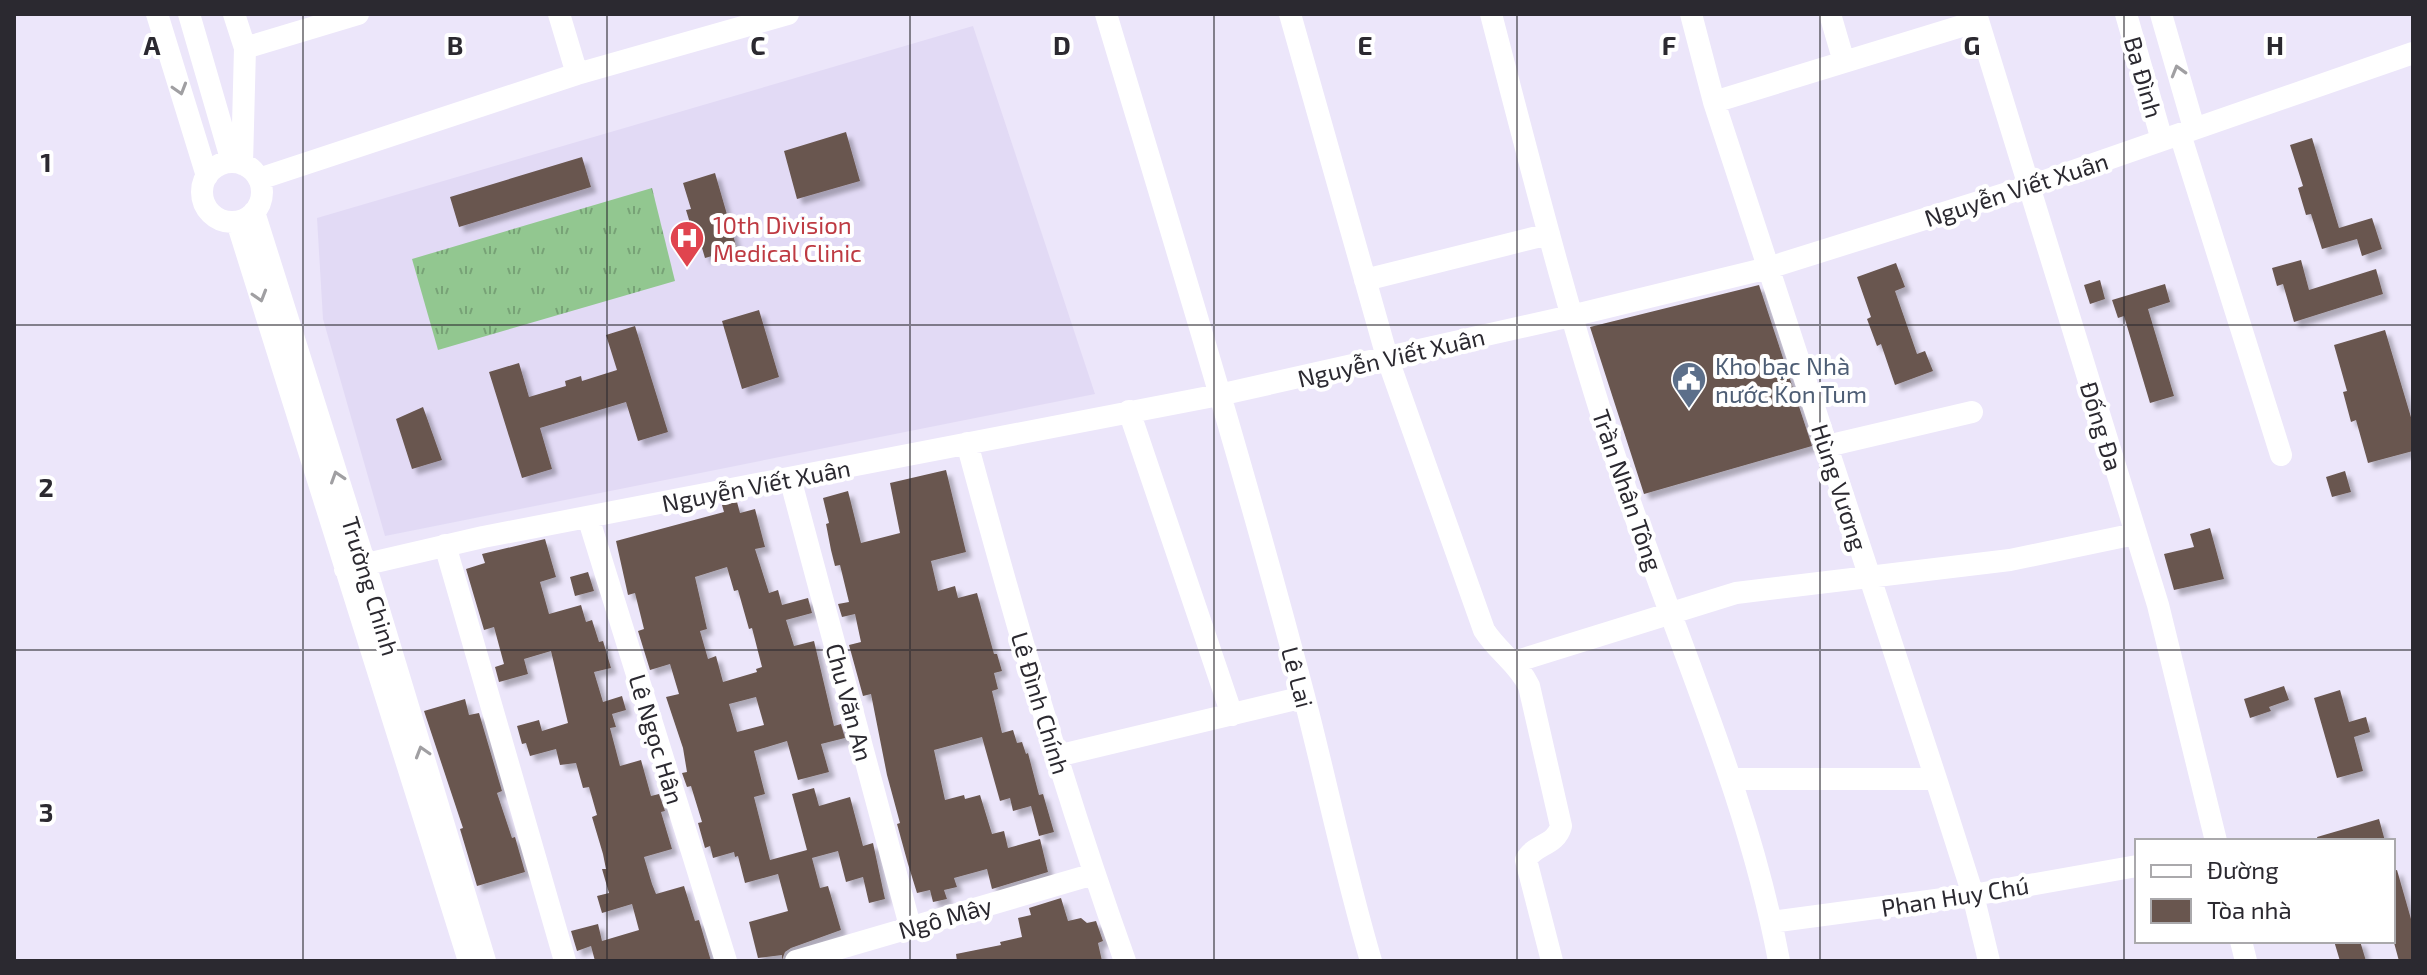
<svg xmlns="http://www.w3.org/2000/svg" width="2427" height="975" viewBox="0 0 2427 975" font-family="'Exo 2',sans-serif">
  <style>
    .built { fill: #e2daf5 }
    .grass { fill: url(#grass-tufts) }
    .building { fill: #69564f; fill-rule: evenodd; filter: url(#shadow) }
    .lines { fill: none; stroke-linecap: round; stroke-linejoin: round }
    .minor { stroke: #fff; stroke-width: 22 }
    .oneway { stroke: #a09fa2 }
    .grid { fill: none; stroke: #2b2930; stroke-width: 2; stroke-opacity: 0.55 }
    .labels { text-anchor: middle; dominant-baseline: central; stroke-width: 8; stroke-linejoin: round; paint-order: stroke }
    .street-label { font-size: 24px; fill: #2b2930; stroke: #fff }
    .health-label { font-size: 24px; fill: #be3a42; stroke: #fff; text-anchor: start }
    .service-label { font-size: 24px; fill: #4e5e75; stroke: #fff; text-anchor: start }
    .grid-label { font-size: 26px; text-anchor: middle; font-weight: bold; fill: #2b2930; stroke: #fff; stroke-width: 8; stroke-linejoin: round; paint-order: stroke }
  </style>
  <defs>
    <pattern id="grass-tufts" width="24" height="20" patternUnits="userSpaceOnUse" patternTransform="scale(2)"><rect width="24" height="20" fill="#92c790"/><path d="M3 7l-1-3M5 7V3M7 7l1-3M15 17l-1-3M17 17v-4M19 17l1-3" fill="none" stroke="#77a276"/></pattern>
    <filter id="shadow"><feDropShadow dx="5.5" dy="5.5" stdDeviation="2" flood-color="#0004"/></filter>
  </defs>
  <rect width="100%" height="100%" fill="#ece6fa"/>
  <!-- built -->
  <path class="built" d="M973 26 1095 394 385 536 323 319 317 218Z"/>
  <!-- grass -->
  <path class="grass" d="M652 188 675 281 438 350 412 259Z"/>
  <!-- building -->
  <path class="building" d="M846 132 860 181 797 199 784 151Z
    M2312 138 2339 228 2372 218 2382 249 2362 256 2357 239 2322 249 2311 214 2306 215 2298 188 2303 186 2290 145Z
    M582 157 591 187 459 227 450 197Z
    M715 173 737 249 705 258 697 231 693 233 686 210 691 209 683 183Z
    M2301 260 2309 290 2376 269 2383 294 2294 322 2283 284 2277 286 2272 268Z
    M1896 263 1905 287 1895 291 1917 354 1925 351 1933 371 1895 385 1881 344 1877 346 1867 319 1871 317 1857 277Z
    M2100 280 2105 299 2090 304 2084 285Z
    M2165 284 2170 302 2148 309 2174 396 2150 403 2124 316 2118 318 2112 300Z
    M1759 285 1812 446 1644 494 1590 327Z
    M759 310 779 377 742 389 722 321Z
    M635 326 668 432 638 441 626 402 540 428 552 469 522 478 489 372 519 363 529 397 566 386 565 381 581 376 582 381 617 370 606 335Z
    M2385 330 2413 424V451L2368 463 2356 420 2351 422 2343 392 2347 391 2334 345Z
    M423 407 442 460 412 469 396 419Z
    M946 470 966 552 931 561 938 591 955 586 958 598 977 593 994 654H997L1002 671 994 673 998 689 992 691 1002 733 1013 730 1017 743 1022 742 1026 754 1028 753 1039 795 1043 794 1054 832 1039 836 1031 806 1013 811 1010 798 1000 801 982 737 934 750 945 800 964 795 965 799 980 795 992 834 1004 831 1008 848 1040 839 1048 872 992 889 987 869 954 878 957 887 944 890 947 899 933 902 930 890 917 893 908 864 897 824 900 823 887 775 871 694 863 696 849 645 861 642 855 614 842 617 838 604 849 602 840 565 835 566 831 550 826 524 829 523 823 498 848 491 861 543 900 533 890 483Z
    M2345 471 2351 492 2332 497 2326 477Z
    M737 502 740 513 755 509 765 547 755 549 769 593 778 590 782 605 808 598 812 613 786 620 794 646 814 641 834 726 841 724 845 738 821 744 829 772 798 780 787 741 754 751 765 794 754 797 770 860 807 850 792 794 814 788 819 806 850 797 863 846 873 843 885 899 869 903 863 877 846 882 838 851 812 858 820 888 828 886 841 930 791 948 785 952 782 960V955L758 958 749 922 788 911 778 874 745 883 738 856 735 857 734 852 713 858 710 846 705 848 698 823 702 822 691 786 687 787 682 773 687 772 683 748 666 697 679 694 670 664 650 670 638 631 644 629 635 593 628 595 616 541 724 512 722 505ZM727 567 734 591 738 590 749 629 752 628 762 667 756 669 757 672 723 682 716 656 708 659 700 631 707 629 695 577ZM756 697 764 725 737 732 729 704Z
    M2210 528 2224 579 2174 590 2164 554 2194 547 2190 534Z
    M545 539 556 577 540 582 549 614 581 605 586 622 592 620 599 642 603 641 611 668 594 672 603 702 622 696 626 710 612 714 616 727 610 728 620 766 641 760 651 796 659 794 665 811 661 812 672 849 644 857 652 884 656 894 684 886 695 921 699 920 711 961H595L591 946 577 951 571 931 598 924 602 941 639 930 632 904 602 913 597 896 609 893 602 869H606L603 854 592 817 597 815 589 787 583 788 576 763 560 765 556 749 530 756 526 743 522 744 517 726 539 720 542 731 568 723 551 651 524 659 528 674 499 682 495 667 504 664 494 627 484 630 466 569 485 563 482 554Z
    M588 572 594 591 575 596 570 577Z
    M2284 686 2289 700 2269 707 2271 711 2250 718 2244 699Z
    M2340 690 2349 722 2366 717 2370 732 2354 737 2363 771 2337 778 2314 698Z
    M465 699 469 715 479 713 502 791 497 793 512 838 515 837 525 872 477 886 460 829 463 828 424 711Z
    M2379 819 2385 841H2318L2317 837Z
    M2397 870 2413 926V961H2399L2393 939V871Z
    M1061 898 1068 921 1081 918 1087 923 1096 921 1103 941 1098 943 1102 961H957L956 954 1001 945 1000 942 1022 937 1018 918 1031 915 1029 908Z
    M2334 941H2360L2366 961H2340Z"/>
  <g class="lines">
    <!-- minor -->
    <path class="minor" d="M157 14 207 176
      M189 14 232 162
      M234 14 245 48 242 164
      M559 14 577 74
      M1106 14C1174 241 1244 467 1304 696 1327 785 1345 873 1371 961
      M1290 14 1387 357 1484 630C1497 651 1518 663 1529 686L1561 826C1556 846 1534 844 1526 860L1552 961
      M1491 14C1533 176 1574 338 1628 496 1681 651 1749 800 1779 961
      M1691 14 1714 102 1936 779 1973 895 1989 961
      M1830 14 1844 62
      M1976 14 2158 605 2216 841
      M2126 14 2162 140
      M2161 14 2194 128
      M245 48 358 14
      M1714 102 1978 21
      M2180 134 2281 455
      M202 192a30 30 0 1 1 60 0a30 30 0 1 1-60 0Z
      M259 179 577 74 788 14
      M254 212 365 564 485 961
      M237 222 469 961
      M1365 280 1549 234
      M1129 411 1232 715
      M967 443C1014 617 1064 791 1125 961
      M1827 446 1972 412
      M790 478 910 926
      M588 517 726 961
      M445 545 565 961
      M345 569 483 537 1219 395 1571 316 1768 268 2030 186 2413 53
      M1514 662 1736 593 2010 560 2135 534
      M1057 756 1304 697
      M1732 779H1936
      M1772 922 1973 895 2137 866
      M2241 941 2246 961
      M796 961 1094 874"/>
  </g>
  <!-- one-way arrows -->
  <defs><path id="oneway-chevron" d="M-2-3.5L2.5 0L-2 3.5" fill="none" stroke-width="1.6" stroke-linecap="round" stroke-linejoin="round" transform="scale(2)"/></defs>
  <g class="oneway">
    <use href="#oneway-chevron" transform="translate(2178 71) rotate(-106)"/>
    <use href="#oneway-chevron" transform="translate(180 89) rotate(73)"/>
    <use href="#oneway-chevron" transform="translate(260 296) rotate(73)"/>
    <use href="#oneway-chevron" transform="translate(337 477) rotate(-108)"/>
    <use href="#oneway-chevron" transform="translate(422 752) rotate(-107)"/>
  </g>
  <!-- grid -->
  <path class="grid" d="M303 14V961M607 14V961M910 14V961M1214 14V961M1517 14V961M1820 14V961M2124 14V961M14 325H2413M14 650H2413"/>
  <!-- icons -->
  <defs>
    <g id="hospital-pin" transform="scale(1.8)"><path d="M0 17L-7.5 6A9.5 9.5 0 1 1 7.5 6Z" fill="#e0444e" stroke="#fff"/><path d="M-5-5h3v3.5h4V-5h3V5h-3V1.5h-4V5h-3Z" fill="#fff"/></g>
    <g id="civic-pin" transform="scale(1.8)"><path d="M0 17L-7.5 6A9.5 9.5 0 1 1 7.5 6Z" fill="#5c6f8a" stroke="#fff"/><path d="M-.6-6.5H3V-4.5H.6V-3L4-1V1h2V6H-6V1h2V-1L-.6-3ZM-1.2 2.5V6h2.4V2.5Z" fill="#fff"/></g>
  </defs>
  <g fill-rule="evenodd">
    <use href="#hospital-pin" x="687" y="238"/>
    <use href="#civic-pin" x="1689" y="379"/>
  </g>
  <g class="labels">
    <!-- street labels -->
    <g class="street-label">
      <text transform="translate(2144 77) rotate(74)">Ba Đình</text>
      <text transform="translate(2016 189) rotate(-18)">Nguyễn Viết Xuân</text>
      <text transform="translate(1391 357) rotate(-13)">Nguyễn Viết Xuân</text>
      <text transform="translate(2102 426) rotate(73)">Đống Đa</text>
      <text transform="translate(756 485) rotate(-11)">Nguyễn Viết Xuân</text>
      <text transform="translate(1840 487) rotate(72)">Hùng Vương</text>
      <text transform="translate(1628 490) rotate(71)">Trần Nhân Tông</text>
      <text transform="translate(371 586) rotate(73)">Trường Chinh</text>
      <text transform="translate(1298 677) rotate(75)">Lê Lai</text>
      <text transform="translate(850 702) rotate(75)">Chu Văn An</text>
      <text transform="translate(1041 703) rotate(73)">Lê Đình Chính</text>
      <text transform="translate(657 739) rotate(73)">Lê Ngọc Hân</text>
      <text transform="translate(1955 896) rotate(-9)">Phan Huy Chú</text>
      <text transform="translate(945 917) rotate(-16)">Ngô Mây</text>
    </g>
    <!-- health labels -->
    <g class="health-label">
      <text x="713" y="224">10th Division<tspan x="713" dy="28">Medical Clinic</tspan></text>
    </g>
    <!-- service labels -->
    <g class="service-label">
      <text x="1715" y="365">Kho bạc Nhà<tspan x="1715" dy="28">nước Kon Tum</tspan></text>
    </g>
  </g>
  <g class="grid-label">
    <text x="152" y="55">A</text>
    <text x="455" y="55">B</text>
    <text x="758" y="55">C</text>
    <text x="1062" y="55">D</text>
    <text x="1365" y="55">E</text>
    <text x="1669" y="55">F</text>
    <text x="1972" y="55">G</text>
    <text x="2275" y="55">H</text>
    <text x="46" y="172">1</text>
    <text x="46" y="497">2</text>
    <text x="46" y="822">3</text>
  </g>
  <!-- border -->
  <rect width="2427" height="975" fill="none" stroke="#2b2930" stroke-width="32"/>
  <!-- legend -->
  <rect x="2135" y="839" width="260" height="104" fill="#ffffff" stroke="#aaa9ac" stroke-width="2"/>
  <rect x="2151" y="865" width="40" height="12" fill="#ffffff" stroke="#aaa9ac" stroke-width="2"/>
  <text x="2207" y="879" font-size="24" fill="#2b2930">Đường</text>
  <rect x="2151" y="899" width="40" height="24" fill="#69564f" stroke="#aaa9ac" stroke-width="2"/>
  <text x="2207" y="919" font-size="24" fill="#2b2930">Tòa nhà</text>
</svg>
